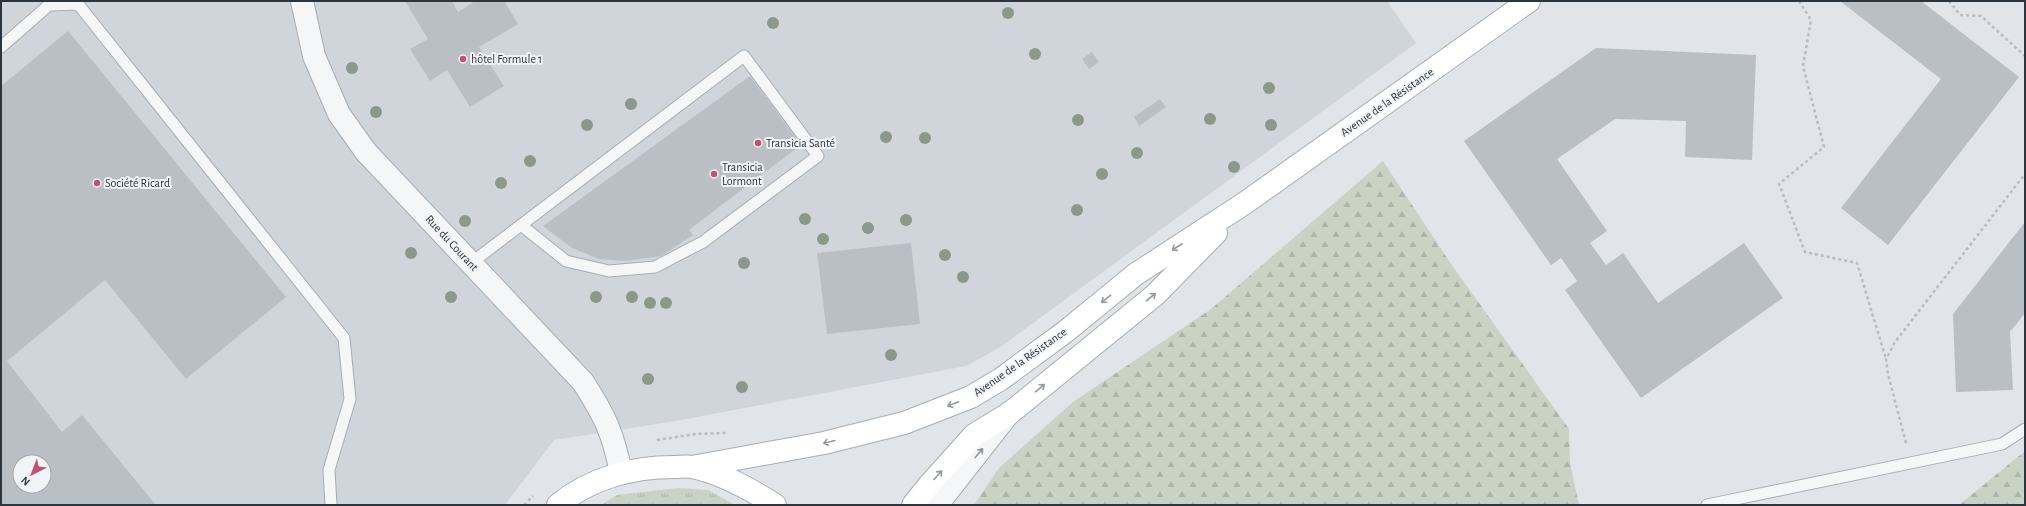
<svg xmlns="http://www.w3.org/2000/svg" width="2026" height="506" viewBox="0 0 2026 506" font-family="'Alegreya Sans',sans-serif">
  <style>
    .built { fill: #d0d5db; fill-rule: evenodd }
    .grass { fill: url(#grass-tufts) }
    .forest { fill: url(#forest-firs) }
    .building { fill: #b9bfc5; fill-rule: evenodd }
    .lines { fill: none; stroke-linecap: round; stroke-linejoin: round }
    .service-casing { stroke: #a7adb3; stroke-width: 13 }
    .minor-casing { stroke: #a7adb3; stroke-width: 24 }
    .secondary-casing { stroke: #a7adb3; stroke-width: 24 }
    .path { stroke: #b8bcc0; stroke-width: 2.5; stroke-dasharray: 3 3; stroke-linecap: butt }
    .service { stroke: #f4f6f7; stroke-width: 11 }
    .minor { stroke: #f4f6f7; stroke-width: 22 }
    .secondary { stroke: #fff; stroke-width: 22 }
    .tree { fill: #8b9988 }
    .oneway { stroke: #959a9f }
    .oneway2 { stroke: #90969b }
    .poi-dot { fill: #c45173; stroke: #f1f4f6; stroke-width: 1.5 }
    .labels { text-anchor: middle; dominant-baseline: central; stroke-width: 4; stroke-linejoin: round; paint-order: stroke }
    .poi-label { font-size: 12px; fill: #2b353f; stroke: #f1f4f6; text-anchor: start }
    .street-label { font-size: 12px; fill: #2b353f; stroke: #f1f4f6 }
  </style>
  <defs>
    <pattern id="grass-tufts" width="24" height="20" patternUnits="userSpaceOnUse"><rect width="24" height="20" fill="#c9d2c3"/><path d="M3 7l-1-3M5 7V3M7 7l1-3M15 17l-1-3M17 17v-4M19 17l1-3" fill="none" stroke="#adb5a9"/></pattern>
    <pattern id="forest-firs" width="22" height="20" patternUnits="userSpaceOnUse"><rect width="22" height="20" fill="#c9d2c3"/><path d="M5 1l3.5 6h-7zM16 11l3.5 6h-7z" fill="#adb5a9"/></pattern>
  </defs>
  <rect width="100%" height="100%" fill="#e1e5e9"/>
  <!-- built -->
  <path class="built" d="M1 1H1387L1416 43 999 348 966 366 676 421 554 440 505 505H1ZM20 462H44V486H20Z"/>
  <!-- grass -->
  <path class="grass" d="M678 488 708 490 735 505H601L617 495Z"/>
  <!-- forest -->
  <path class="forest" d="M1383 161 1449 261 1569 429 1570 463 1579 505H974L999 468 1073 402 1211 309Z
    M2025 451V505H1959Z"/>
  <!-- building -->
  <path class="building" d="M405 1H452L458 12 475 1H504L518 24 479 47 504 86 470 107 447 70 430 81 410 49 428 39Z
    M1840 1H1921L2019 77 1888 245 1841 208 1941 79Z
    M68 31 286 297 186 379 105 280 7 361 62 432 82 415 156 505H1V86ZM20 462H44V486H20Z
    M1596 48 1756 55 1752 160 1685 157 1686 121 1615 119 1557 159 1607 231 1590 243 1606 265 1623 253 1658 303 1744 243 1783 298 1641 398 1565 290 1577 281 1561 258 1551 265 1464 141Z
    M1092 52 1099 62 1089 69 1082 59Z
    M750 76 801 145 689 230 693 235 661 256 625 261 599 259 572 248 543 226Z
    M1160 99 1166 107 1139 126 1134 117Z
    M2025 222V313L2010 332 2013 390 1956 392 1953 314Z
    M911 243 920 324 827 334 817 253Z"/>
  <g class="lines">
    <!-- service casing -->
    <g class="service-casing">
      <path id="service" d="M1 47 49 5 78 4 344 338 350 399 329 470 331 505
        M471 263 744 56 818 156 703 242 655 267 609 271 566 261 521 225
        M1707 505 2002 444 2025 429"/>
    </g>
    <!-- minor casing -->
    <g class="minor-casing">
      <path id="minor" d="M302 1 314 56 339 114 366 152 583 382C605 416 613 433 621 473
        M937 505 1009 413"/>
    </g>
    <!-- secondary casing -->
    <g class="secondary-casing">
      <path id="secondary" d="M692 467 824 443 904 423 971 397 1001 379 1065 332 1136 274 1245 203 1529 1
        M558 505C590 478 633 467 674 467 680 467 687 466 692 467 722 473 750 489 775 505
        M913 505 929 485 974 435 1010 413 1155 295 1216 233"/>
    </g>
    <!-- path -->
    <path class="path" d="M1799 1 1811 20 1803 66 1824 147 1779 184 1805 252 1857 263 1886 359
      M1949 1 1960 15 1981 16 2025 56
      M657 440 696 434 726 433
      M1906 443 1888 374 1886 359 1895 342 2025 174
      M524 505 533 496"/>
    <!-- service -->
    <use href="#service" class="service"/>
    <!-- minor -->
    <use href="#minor" class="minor"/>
    <!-- secondary -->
    <use href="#secondary" class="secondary"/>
  </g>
  <!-- trees -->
  <g class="tree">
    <circle cx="1008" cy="13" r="6"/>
    <circle cx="773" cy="23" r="6"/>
    <circle cx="1035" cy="54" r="6"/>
    <circle cx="352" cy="68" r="6"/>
    <circle cx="1269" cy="88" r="6"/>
    <circle cx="631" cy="104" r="6"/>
    <circle cx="376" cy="112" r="6"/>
    <circle cx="1210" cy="119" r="6"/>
    <circle cx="1078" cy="120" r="6"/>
    <circle cx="587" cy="125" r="6"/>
    <circle cx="1271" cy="125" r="6"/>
    <circle cx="886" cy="137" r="6"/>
    <circle cx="925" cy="138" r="6"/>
    <circle cx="1137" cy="153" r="6"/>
    <circle cx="530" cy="161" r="6"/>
    <circle cx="1234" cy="167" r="6"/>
    <circle cx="1102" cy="174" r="6"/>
    <circle cx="501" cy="183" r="6"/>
    <circle cx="1077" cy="210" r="6"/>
    <circle cx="805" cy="219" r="6"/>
    <circle cx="906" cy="220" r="6"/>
    <circle cx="465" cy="221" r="6"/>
    <circle cx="868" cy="228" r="6"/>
    <circle cx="823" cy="239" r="6"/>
    <circle cx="411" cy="253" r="6"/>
    <circle cx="945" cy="255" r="6"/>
    <circle cx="744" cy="263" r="6"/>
    <circle cx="963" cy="277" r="6"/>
    <circle cx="451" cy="297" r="6"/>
    <circle cx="596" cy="297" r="6"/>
    <circle cx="632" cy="297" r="6"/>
    <circle cx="650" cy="303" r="6"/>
    <circle cx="666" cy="303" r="6"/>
    <circle cx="891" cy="355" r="6"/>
    <circle cx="648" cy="379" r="6"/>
    <circle cx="742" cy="387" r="6"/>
  </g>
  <!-- one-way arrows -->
  <defs><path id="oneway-shaft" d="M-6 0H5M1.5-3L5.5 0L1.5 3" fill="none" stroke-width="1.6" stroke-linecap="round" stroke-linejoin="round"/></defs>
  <g class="oneway">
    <use href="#oneway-shaft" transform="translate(1177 247) rotate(147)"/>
    <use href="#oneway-shaft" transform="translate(1151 297) rotate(-40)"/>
    <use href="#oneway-shaft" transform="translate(1106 299) rotate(141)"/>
    <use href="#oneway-shaft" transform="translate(1040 388) rotate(-40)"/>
    <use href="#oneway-shaft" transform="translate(953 404) rotate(159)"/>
    <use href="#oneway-shaft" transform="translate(829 442) rotate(166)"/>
    <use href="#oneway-shaft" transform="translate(938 475) rotate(-48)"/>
  </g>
  <use class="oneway2" href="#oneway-shaft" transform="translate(979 453) rotate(-50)"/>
  <!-- markers -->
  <g class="poi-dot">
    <circle cx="463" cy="59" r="4"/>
    <circle cx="758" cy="143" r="4"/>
    <circle cx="714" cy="174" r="4"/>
    <circle cx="97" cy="183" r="4"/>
  </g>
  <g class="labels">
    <!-- poi labels -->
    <g class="poi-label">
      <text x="471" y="59">hôtel Formule 1</text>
      <text x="766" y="143">Transicia Santé</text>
      <text x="722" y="167">Transicia<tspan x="722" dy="14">Lormont</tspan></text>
      <text x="105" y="183">Société Ricard</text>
    </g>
    <!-- street labels -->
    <g class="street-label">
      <text transform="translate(1387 102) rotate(-35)">Avenue de la Résistance</text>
      <text transform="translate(452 243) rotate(47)">Rue du Courant</text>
      <text transform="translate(1020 362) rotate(-35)">Avenue de la Résistance</text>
    </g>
  </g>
  <!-- border -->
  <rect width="2026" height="506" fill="none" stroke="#2b353f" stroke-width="4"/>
  <!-- north arrow -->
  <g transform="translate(32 474) rotate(222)"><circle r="19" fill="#f1f4f6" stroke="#a2a8ad"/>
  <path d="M0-3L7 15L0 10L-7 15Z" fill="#c45173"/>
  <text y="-6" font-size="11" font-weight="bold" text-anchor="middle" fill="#2b353f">N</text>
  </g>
</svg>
